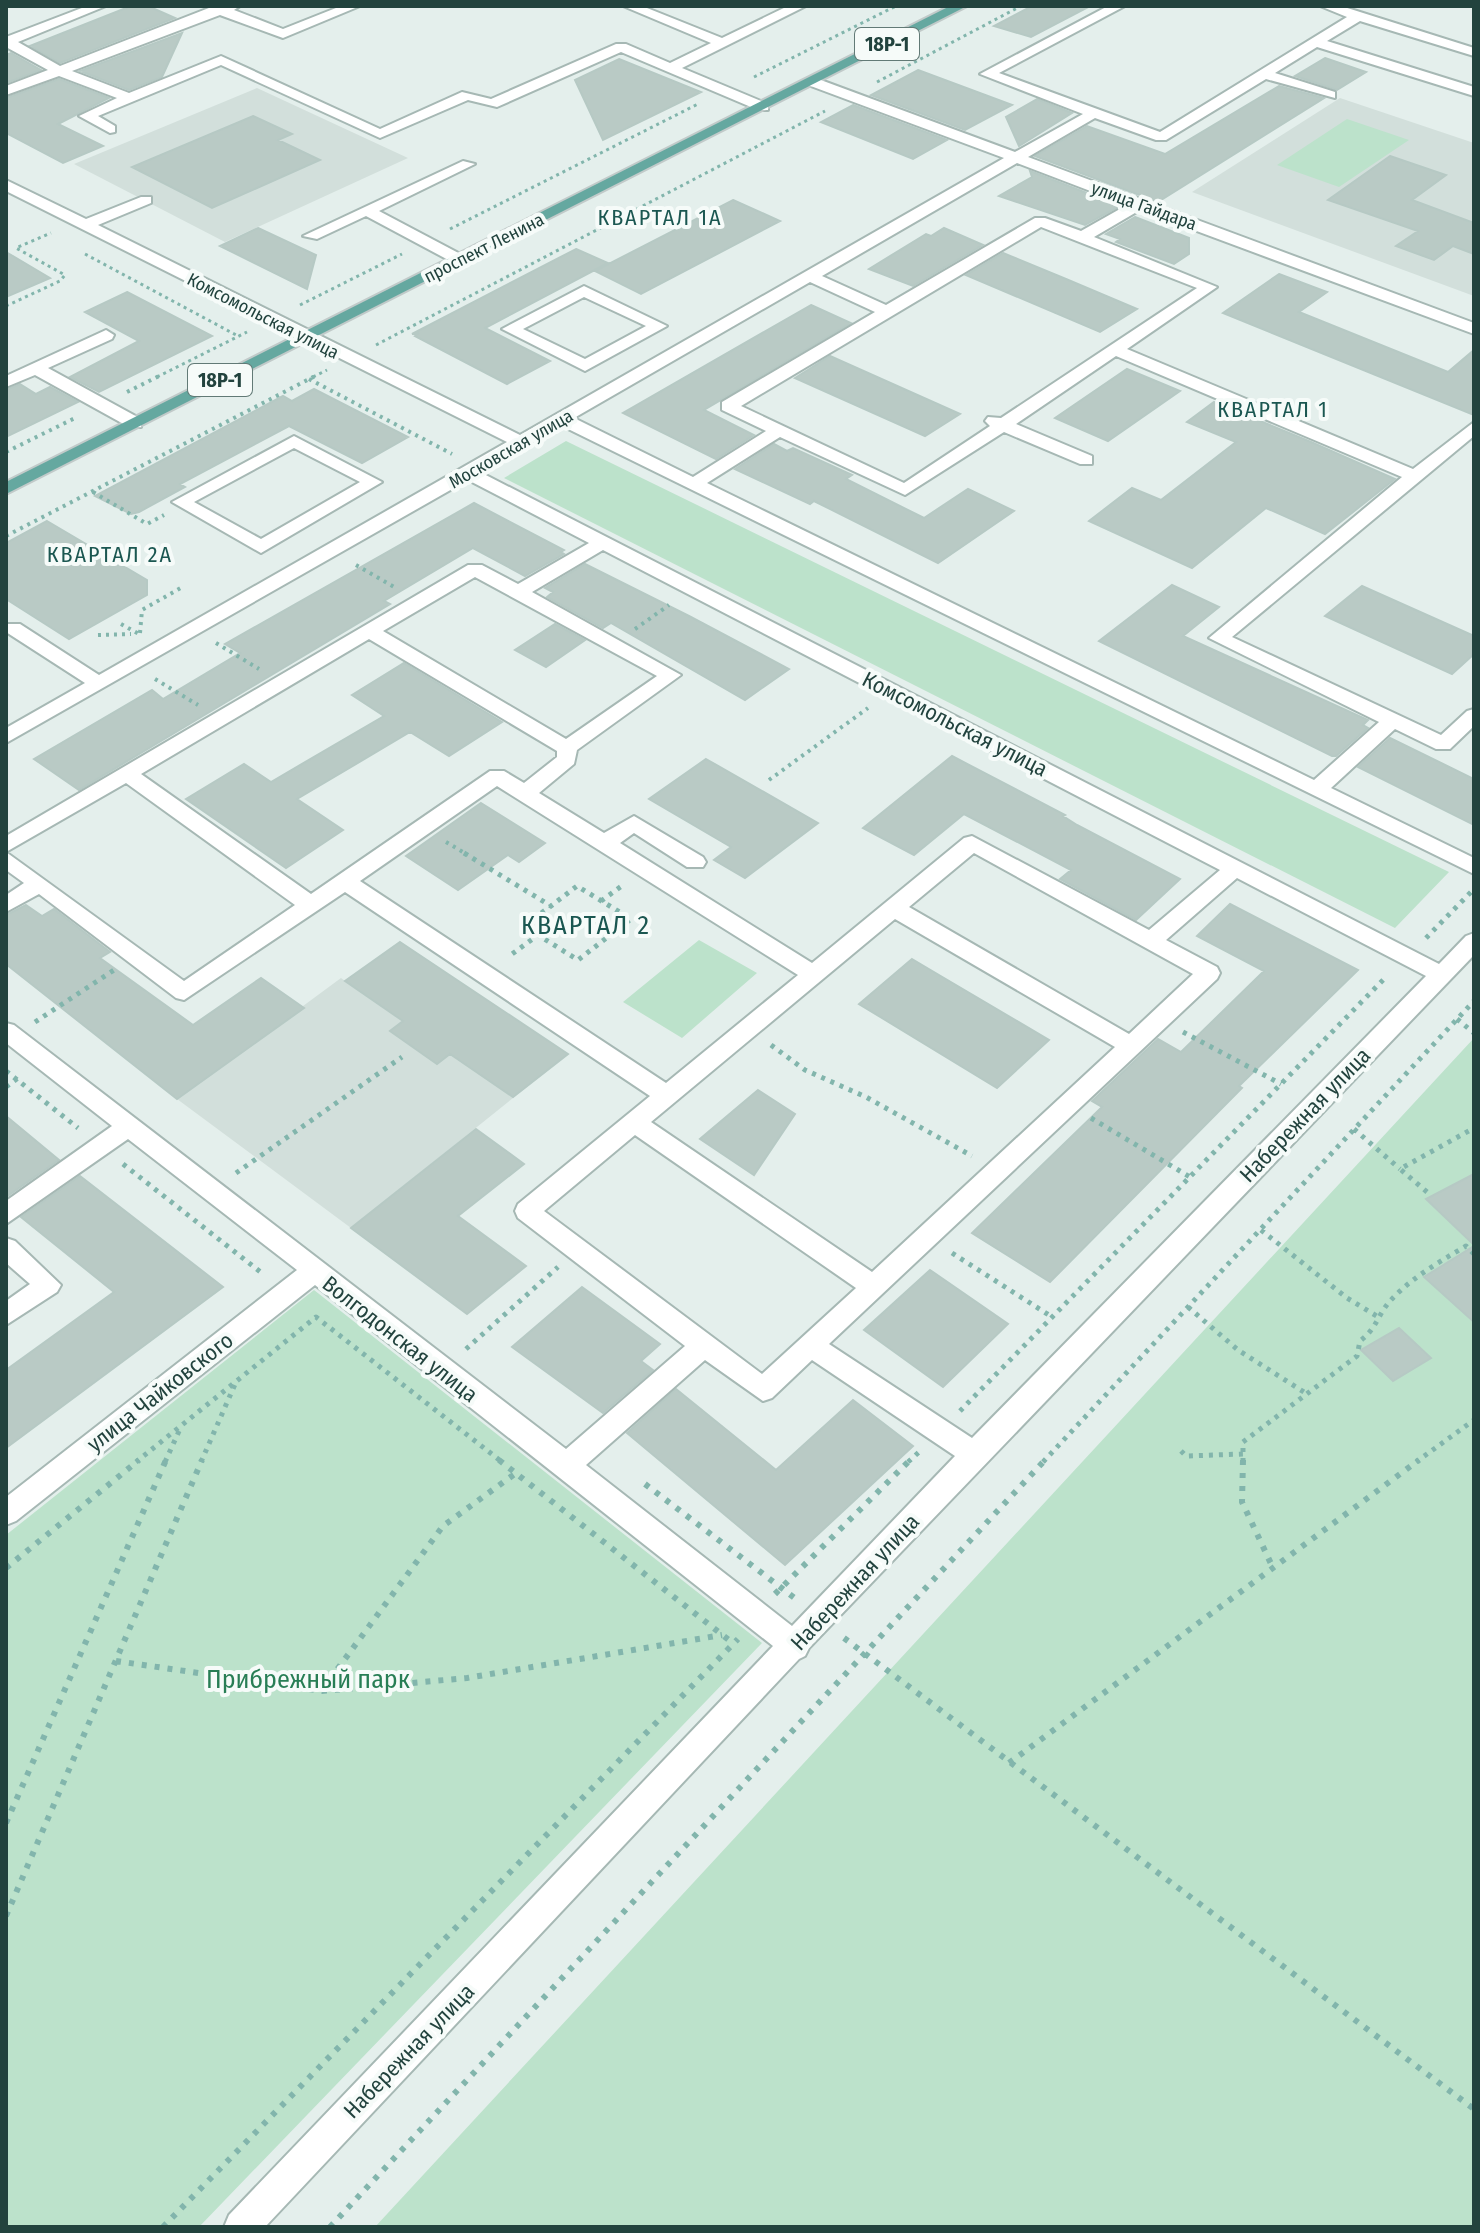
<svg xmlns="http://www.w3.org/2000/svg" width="1480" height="2233" viewBox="0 0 1480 2233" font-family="'Fira Sans Condensed',sans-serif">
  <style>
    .built { fill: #d2dfdb }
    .green { fill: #bce2cb }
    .building { fill: #b9cac5; stroke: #b6c9c4; stroke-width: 2 }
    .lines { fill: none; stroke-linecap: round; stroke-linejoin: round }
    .minor-casing { stroke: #a6b8b4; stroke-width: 4 }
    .major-casing { stroke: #c1cac9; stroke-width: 4 }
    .path-far3 { stroke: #82b5ac; stroke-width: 3; stroke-dasharray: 3 4; stroke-linecap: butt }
    .path-far2 { stroke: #82b5ac; stroke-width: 4; stroke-dasharray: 3 5; stroke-linecap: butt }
    .path-far1 { stroke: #82b5ac; stroke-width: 5; stroke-dasharray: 4 6; stroke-linecap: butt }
    .path { stroke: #82b5ac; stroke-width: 6; stroke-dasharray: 5 8; stroke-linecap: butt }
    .minor { fill: #fff; fill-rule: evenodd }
    .major { fill: #65a8a0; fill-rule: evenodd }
    .labels { text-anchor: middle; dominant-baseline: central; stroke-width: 8; stroke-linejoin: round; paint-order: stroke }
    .far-street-label { font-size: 18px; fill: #22433e; stroke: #f6fbf9 }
    .shield { fill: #f6fbf9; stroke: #627a76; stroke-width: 2 }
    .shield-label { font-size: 20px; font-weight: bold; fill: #22433e }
    .far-quarter-label { font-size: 22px; letter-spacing: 2px; fill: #1b5751; stroke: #f6fbf9 }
    .street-label { font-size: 22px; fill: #22433e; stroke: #f6fbf9 }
    .quarter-label { font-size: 26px; letter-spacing: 2px; fill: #1b5751; stroke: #f6fbf9 }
    .near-park-label { font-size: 26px; fill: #287e55; stroke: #f6fbf9 }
  </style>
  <rect width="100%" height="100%" fill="#e4efec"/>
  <!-- built -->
  <path class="built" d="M257 88 408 158 225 242 74 164Z
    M1340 98 1474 143V296L1192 192Z
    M400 942 568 1054 351 1228 177 1099 341 978 345 981Z"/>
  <!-- green -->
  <path class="green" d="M1347 119 1409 140 1339 187 1277 165Z
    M566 441 1449 872 1395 928 504 478Z
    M699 940 757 973 682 1038 623 1002Z
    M1474 1038V2227H375Z
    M314 1290 762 1643 199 2227H6V1535Z"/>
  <!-- building -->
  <path class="building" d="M131 6H148L175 18 60 63 30 46Z
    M1032 6H1090L1031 37 994 26Z
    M182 33 162 77 129 90 80 71Z
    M11 53 41 70 6 83V55Z
    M1325 58 1366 72 1337 90 1295 76Z
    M619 59 701 92 603 140 575 80Z
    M918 70 1012 105 965 130 871 95Z
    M59 79 109 98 58 124 103 146 63 163 6 133V98Z
    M1279 86 1324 98 1158 202 1035 156 1087 126 1165 154Z
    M1037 99 1072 113 1019 146 1006 117Z
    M853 105 947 140 913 159 821 122Z
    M253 116 292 134 278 140 320 160 212 208 132 167Z
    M1390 156 1446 175 1412 200 1474 223V254L1453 246 1434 260 1396 246 1418 231 1328 200Z
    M1030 171 1120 206 1085 225 999 196 1032 177Z
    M733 200 780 221 641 294 595 271Z
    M1135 217 1189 238V254L1174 264 1116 242 1120 239 1106 234Z
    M258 228 316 255 307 289 220 246Z
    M944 228 983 245 913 286 869 269 926 234 931 236Z
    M576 249 608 263 485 328 550 361 507 384 415 336 419 333 412 334Z
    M6 252 50 278 6 297Z
    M1003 253 1066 279 1137 309 1100 332 966 275Z
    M1279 274 1327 292 1299 312 1448 372 1474 350V415L1223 313Z
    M127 292 212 336 99 392 70 377 139 341 85 312Z
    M811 305 851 323 704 410 754 435 716 459 623 413Z
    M830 356 960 414 925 436 795 378Z
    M1127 369 1180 391 1108 441 1055 418Z
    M20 384 36 394 50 387 78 402 6 437V390Z
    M314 389 408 437 362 463 289 426 180 484 185 487 139 512 131 514 95 496 283 396 292 401Z
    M1214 402 1311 442 1395 479 1325 534 1266 508 1192 568 1089 521 1132 488 1161 500 1236 442 1187 422Z
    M774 444 787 451 793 448 852 475 846 479 924 518 968 489 1014 511 938 563 814 501 810 504 735 469Z
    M474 503 564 550 561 552 564 554 525 576 473 548 384 601 390 604 79 790 34 759 152 690 163 699 240 653 225 644Z
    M47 521 147 580V595L69 639 6 599V543Z
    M585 564 689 616 789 669 745 700 611 623 603 628 547 597 553 592 545 588Z
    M1172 585 1219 607 1183 636 1368 720 1363 725 1368 728 1336 756H1332L1099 641Z
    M1362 586 1474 636V654L1452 674 1325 616Z
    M555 624 585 640 546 667 515 650Z
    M404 663 502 722 449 756 410 732 297 799 343 830 286 868 186 799 244 764 271 782 384 716 352 695Z
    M1390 738 1474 779V825L1358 767Z
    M952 756 1065 815 1063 816 1077 825 1180 879 1136 920 1060 879 1071 870 964 814 914 855 863 828Z
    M706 759 818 823 745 878 714 860 731 847 649 799Z
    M481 803 545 843 519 862 508 855 458 890 406 856Z
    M1230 904 1358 970 1239 1086 1242 1088 1050 1282 972 1233 1102 1107 1092 1101 1158 1039 1181 1052 1264 971 1197 936Z
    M26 905 42 916 54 909 110 952 100 958 193 1025 261 978 304 1008 177 1099 6 964V915Z
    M400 942 568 1054 513 1097 450 1054 437 1064 390 1031 403 1021 345 981Z
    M912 959 939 975 1049 1040 997 1088 859 1004Z
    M758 1090 795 1114 754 1175 700 1139Z
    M6 1116 59 1160 6 1197Z
    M476 1129 524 1164 458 1216 526 1266 467 1314 351 1228Z
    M1474 1174V1245L1426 1199Z
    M80 1176 223 1287 6 1448V1370L114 1292 21 1217Z
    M1474 1246V1322L1424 1277Z
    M930 1270 1008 1324 943 1387 864 1330Z
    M582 1287 660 1344 641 1361 653 1370 603 1413 512 1347Z
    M1399 1328 1431 1358 1393 1381 1361 1350Z
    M676 1389 776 1470 853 1400 913 1446 785 1565 627 1433Z"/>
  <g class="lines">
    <!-- minor casing -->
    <g class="minor-casing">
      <path id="minor" d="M87 6H106L18 42 60 66 214 6H240L234 10 283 29 341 6H360L283 38 220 15 72 71 129 93 221 56 380 129 462 92 491 99 616 44H626L670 63 711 43 623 6H642L722 38 788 6H806L682 68 768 104V110H758L621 52 497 107 468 100 380 138 221 65 98 116 115 126V132L110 133 79 116 117 98 59 76 6 95V86L48 70 6 47V37Z
        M1108 6H1125L999 73 1160 132 1347 17 1320 6H1341L1474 48V56L1360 21 1327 41 1474 87V96L1317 47 1275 73 1335 92V98L1266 79 1166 140H1156L1095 118 1028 157 1474 323V334L1140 210 1094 237 1217 287 1127 349 1413 469 1474 422V436L1232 637 1441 735 1467 711 1474 709V726L1450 749H1436L1395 729 1331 788 1474 858V874L562 426 480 472 1439 964 1466 936 1474 933V955L809 1648 805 1656 799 1659 265 2227H224L229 2215 773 1646 315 1285 16 1521 6 1525V1497L297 1270 128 1139 6 1224V1201L112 1126 6 1043V1023L14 1025 566 1449 685 1346 518 1218 515 1211 518 1204 650 1096 345 892 184 1000 176 998 39 894 6 912V895L24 883 6 870V836L468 565H482L518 584 589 543 468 480 6 743V728L85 683 6 632V624H20L99 675 507 442 6 191V180L86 219 141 197H151V203L98 225 520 435 1004 158 808 85V79H818L1015 152 1083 114 980 74ZM1017 163 1127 205 1081 231 1045 218H1035L886 305 822 276ZM1041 227 1197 288 1001 418 988 417 985 421 990 426 904 483 741 406ZM810 282 875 312 722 402V410L766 431 693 477 574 418ZM1116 356 1402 477 1209 638 1379 722 1314 780 707 483 780 437 905 495 1004 432 1080 464H1092V456L1016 424ZM603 550 1220 870 1149 930 972 836 964 838 812 963 620 843 634 833 687 867H703L706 862 703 857 634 816 604 833 539 793 574 764 577 750 681 675 532 592ZM475 577 657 676 566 739 383 631ZM369 639 557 751V757L524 783 504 771H490L311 894 141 774ZM126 783 295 905 184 981 6 852ZM497 786 798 975 666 1083 360 881ZM974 853 1193 974 1129 1034 909 907ZM1237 878 1426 976 972 1438 829 1344 1217 979 1220 973 1217 967 1166 940ZM895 919 1115 1047 872 1272 651 1122ZM635 1135 856 1288 762 1374 544 1211ZM705 1360 763 1401 772 1398 812 1360 955 1456 792 1626 586 1465Z
        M463 161 475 164 379 211 466 257V263H454L366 216 317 239 303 236Z
        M584 286 667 326 585 371 502 329ZM584 297 646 326 585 359 523 329Z
        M106 330 114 335 112 339 48 368 141 419V427H129L35 375 6 387V376Z
        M294 436 382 482 261 553 172 502ZM294 448 360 482 261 539 194 502Z
        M6 1238 15 1241 61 1285 57 1292 6 1325V1301L30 1284 6 1263Z"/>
    </g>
    <!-- major casing -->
    <g class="major-casing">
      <path id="major" d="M950 6H967L6 494V482Z"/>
    </g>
    <!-- path-far3 -->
    <path class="path-far3" d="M754 77 896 6
      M877 82 1021 6
      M450 229 698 104
      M85 254 238 336
      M300 305 402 254
      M6 306 60 281 65 275 16 248 51 233
      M376 345 825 111
      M157 377 247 332
      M313 377 327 370"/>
    <!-- path-far2 -->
    <path class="path-far2" d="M309 379 452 454
      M127 392 161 375
      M6 452 75 418
      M93 492 147 524 164 515
      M6 536 317 375
      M356 565 396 588
      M121 624 139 634
      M635 629 669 605
      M140 633 142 610 184 586
      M98 635 131 634
      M216 643 259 669
      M155 679 198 705
      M769 780 868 708
      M446 842 468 855"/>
    <!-- path-far1 -->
    <path class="path-far1" d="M464 853 551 906 577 886 631 919 578 960 538 935 508 957
      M601 901 623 885
      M538 935 523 926 551 906
      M1426 938 1472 891
      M1457 1019 1474 1033
      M35 1022 114 970
      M1183 1032 1281 1084
      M771 1045 805 1070 866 1097 972 1156
      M6 1071 78 1128
      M6 1087 18 1078
      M1091 1118 1190 1177
      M1354 1129 1400 1169
      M123 1164 263 1274
      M236 1173 402 1057
      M1427 1192 1400 1169 1474 1128
      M1261 1230 1347 1298 1380 1318
      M952 1253 1052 1317
      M1188 1307 1238 1350 1307 1394
      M466 1349 558 1267
      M960 1411 1387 976
      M1181 1451 1186 1456 1243 1454
      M136 1462 316 1317 502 1462
      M165 1462 180 1429
      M201 1462 236 1382
      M908 1462 919 1452
      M1043 1462 1474 1001
      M1243 1462V1442L1357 1356 1360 1341C1377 1328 1377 1316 1390 1301 1411 1278 1439 1262 1466 1246L1474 1254
      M1416 1462 1474 1420"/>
    <!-- path -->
    <path class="path" d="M499 1460 734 1644
      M1243 1460 1242 1502 1273 1568
      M645 1484 796 1599
      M6 1568 139 1460
      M775 1594 910 1460
      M844 1638 1474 2109
      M116 1661 322 1691 467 1678 722 1635
      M322 1690 443 1526 516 1473
      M1009 1763 1419 1460
      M6 1823 166 1460
      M6 1916 202 1460
      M163 2227 738 1639
      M330 2227 1045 1460"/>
    <!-- minor -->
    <use href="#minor" class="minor"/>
    <!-- major -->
    <use href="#major" class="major"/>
  </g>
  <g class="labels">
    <!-- far-street labels -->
    <g class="far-street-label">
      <text transform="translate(1144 206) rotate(20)">улица Гайдара</text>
      <text transform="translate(484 248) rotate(-27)">проспект Ленина</text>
      <text transform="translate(263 316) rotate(27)">Комсомольская улица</text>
      <text transform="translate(511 449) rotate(-30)">Московская улица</text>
    </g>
    <!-- shield labels -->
    <g class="shield">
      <rect x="855" y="28" width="64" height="32" rx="6"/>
      <rect x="188" y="364" width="64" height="32" rx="6"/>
    </g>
    <g class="shield-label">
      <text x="887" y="44">18Р-1</text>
      <text x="220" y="380">18Р-1</text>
    </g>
    <!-- far-quarter labels -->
    <g class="far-quarter-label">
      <text x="660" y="217">КВАРТАЛ 1А</text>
      <text x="1273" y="409">КВАРТАЛ 1</text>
      <text x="110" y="554">КВАРТАЛ 2А</text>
    </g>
    <!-- street labels -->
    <g class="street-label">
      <text transform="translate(955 724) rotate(27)">Комсомольская улица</text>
      <text transform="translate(1305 1115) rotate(-46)">Набережная улица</text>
      <text transform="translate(400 1339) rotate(38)">Волгодонская улица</text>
      <text transform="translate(160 1392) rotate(-38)">улица Чайковского</text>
      <text transform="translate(855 1582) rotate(-47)">Набережная улица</text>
      <text transform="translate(409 2051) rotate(-46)">Набережная улица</text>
    </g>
    <!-- quarter labels -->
    <g class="quarter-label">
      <text x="586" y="925">КВАРТАЛ 2</text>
    </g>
    <!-- near-park labels -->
    <g class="near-park-label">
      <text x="308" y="1679">Прибрежный парк</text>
    </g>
  </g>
  <!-- border -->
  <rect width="1480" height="2233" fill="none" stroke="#22433e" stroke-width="16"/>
</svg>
